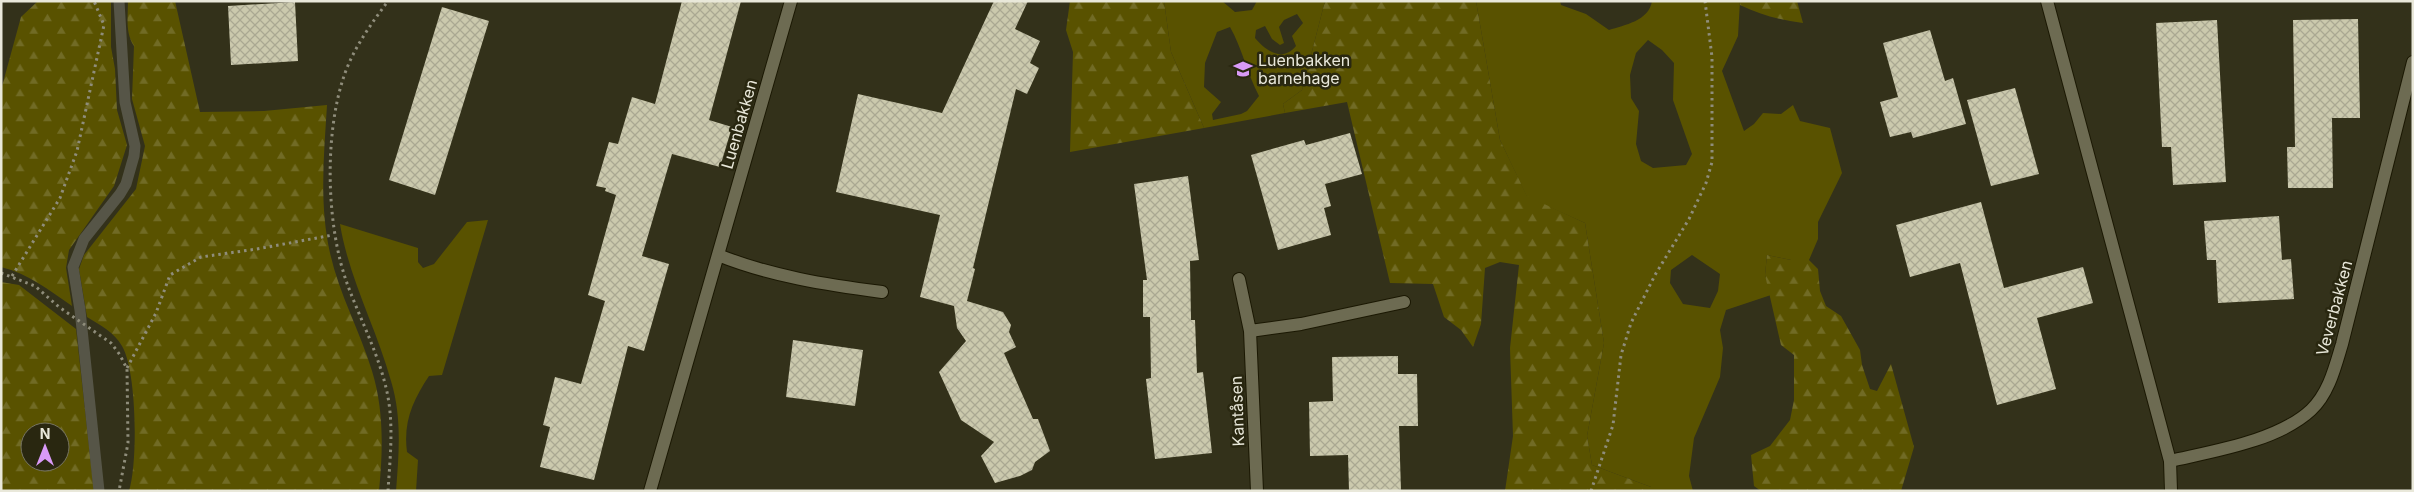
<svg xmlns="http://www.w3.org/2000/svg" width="2414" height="492" viewBox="0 0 2414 492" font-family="Inter,sans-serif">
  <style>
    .grass { fill: #595200; fill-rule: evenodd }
    .forest { fill: url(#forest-firs); fill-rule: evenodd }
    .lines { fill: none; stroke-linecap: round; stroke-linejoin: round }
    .stream { stroke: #565547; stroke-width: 11 }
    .building { fill: url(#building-cross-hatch) }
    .minor-casing { stroke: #1b1803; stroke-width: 14 }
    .tertiary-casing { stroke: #1b1803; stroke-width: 14 }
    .path { stroke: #8f8d7b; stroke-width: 3; stroke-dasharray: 2.5 4; stroke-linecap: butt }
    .minor { stroke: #6d6b52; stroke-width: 12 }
    .tertiary { stroke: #6d6b52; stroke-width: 12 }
    .labels { text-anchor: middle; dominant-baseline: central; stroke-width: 5; stroke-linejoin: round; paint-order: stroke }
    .poi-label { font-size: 16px; fill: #e9e8da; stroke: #292710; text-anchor: start }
    .street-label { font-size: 16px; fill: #e9e8da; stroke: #292710 }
  </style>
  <defs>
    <pattern id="forest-firs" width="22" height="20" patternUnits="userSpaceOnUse" patternTransform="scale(1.25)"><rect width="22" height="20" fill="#595200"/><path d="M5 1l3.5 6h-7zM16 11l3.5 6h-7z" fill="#716b25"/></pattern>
    <pattern id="building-cross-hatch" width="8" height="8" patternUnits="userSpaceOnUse" patternTransform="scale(1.25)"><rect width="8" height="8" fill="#cbc9ad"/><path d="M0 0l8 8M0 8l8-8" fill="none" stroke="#aaa892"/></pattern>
  </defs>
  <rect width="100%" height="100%" fill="#33311a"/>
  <!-- grass -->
  <path class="grass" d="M1164 1H1222L1235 12 1252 10 1257 1H1325L1302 90 1283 104 1285 113 1204 128 1171 52ZM1297 14 1303 23 1292 36 1296 46C1282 63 1265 50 1255 38L1256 30 1265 26 1272 39 1280 45 1284 43 1279 27 1284 20ZM1230 27C1242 48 1247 73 1259 96L1247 111 1241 114 1213 120 1212 114 1221 102 1204 87 1205 63 1217 32Z
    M1476 1H1560L1561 5 1586 14 1609 30C1624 25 1649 21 1652 1H1740L1738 36 1722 71 1744 131 1754 124 1763 113 1781 114 1793 105 1800 121 1830 128 1842 173 1818 222V239L1809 260H1791L1767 255 1765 275 1771 295 1726 310 1720 330 1723 348 1720 377 1694 438 1689 476 1693 491H1651V487L1592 465 1587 436 1604 343 1585 223 1527 197 1500 140ZM1648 40 1662 50 1674 63 1673 100 1692 154 1686 165 1653 168 1641 161 1636 144 1639 111 1631 98 1630 75 1636 53ZM1692 255 1720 274 1718 291 1710 308 1683 304 1670 283 1671 270Z
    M488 220 442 375 429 376C413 400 403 422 407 452L418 460 416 491H396C399 453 402 417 391 381 376 327 349 279 340 224L418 248V262L423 268 434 264 467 222Z"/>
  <!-- forest -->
  <path class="forest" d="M38 1H111V47L115 69 117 110 127 145 114 186 69 250 66 268 72 306C49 290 29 274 1 267V90L21 17Z
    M128 1H175L200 112 264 111 327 105C324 155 319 204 330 253 339 294 360 331 372 371 384 410 383 450 379 491H129C138 463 137 371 122 346 114 332 100 325 87 317L79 269 84 255 136 189 145 146 132 99 134 46C125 33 128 16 128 1Z
    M1070 1H1164L1171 52 1204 128 1070 152 1073 52 1066 30Z
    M1325 1H1476L1500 140 1527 196 1585 223 1604 343 1587 436 1592 465 1651 487V491H1505L1513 436 1510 348 1519 265 1500 262 1485 268 1481 324 1473 347 1461 330 1444 317 1433 284 1390 283 1347 102 1285 113 1283 104 1302 90Z
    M1740 1H1797L1803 23C1780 20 1761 15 1740 5Z
    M1767 255 1791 260H1809L1818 269 1820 291 1826 306 1841 316 1860 350 1862 365 1870 389 1877 391 1891 364 1914 447 1901 491H1761L1754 486 1751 455 1770 446 1790 420 1794 400V355L1781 345 1765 275Z
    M1 282 19 285 76 329 94 491H1ZM30 432H60V462H30Z"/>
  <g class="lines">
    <!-- stream -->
    <path class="stream" d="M99 491 80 310 73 267 84 239 120 194 126 184 134 156 135 146 125 102 119 1"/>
  </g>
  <!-- building -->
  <path class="building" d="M682 1H741L709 120 732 127 720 167 672 154 642 256 669 264 644 351 628 346 594 480 540 467 550 427 543 425 555 377 581 384 605 301 588 295 616 195 605 191 606 188 596 186 609 142 618 144 632 97 655 104Z
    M994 1H1028L1015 29 1040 41 1030 63 1039 68 1027 94 1016 89 973 268 975 269 967 301 1003 312 1011 325 1009 332 1016 347 1004 353 1033 419H1038L1050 451 1035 462 1032 470 1020 476 995 483 981 456 994 442 961 420 939 372 966 341 957 328 954 306 920 297 940 215 836 192 858 94 942 113Z
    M295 2 298 61 231 65 228 6Z
    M442 7 489 21 435 195 389 180Z
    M2358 19 2360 118H2332L2333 188H2288L2287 147H2295L2293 20Z
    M2217 20 2226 182 2173 185 2171 147H2162L2156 23Z
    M1930 30 1945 81 1953 78 1966 124 1913 138 1911 132 1890 137 1880 102 1898 97 1883 43Z
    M2015 88 2039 174 1991 186 1967 100Z
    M1350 133 1362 174 1325 184 1331 206 1324 208 1331 235 1278 250 1251 155 1304 140 1306 145Z
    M1188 176 1199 260 1190 261 1191 320H1195L1197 373 1203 372 1212 453 1155 459 1146 379 1151 378 1150 317H1143V280H1147L1134 184Z
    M1981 202 2004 288 2083 267 2093 303 2037 318 2056 389 1997 405 1960 263 1910 277 1896 225Z
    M2279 216 2282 260 2291 259 2294 299 2218 303 2216 260H2207L2204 221Z
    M793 340 863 350 855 406 786 397Z
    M1398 356V374H1417L1418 426H1399L1401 491H1349L1348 455 1310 456 1309 402 1333 401 1332 357Z"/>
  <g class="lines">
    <!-- minor casing -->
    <g class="minor-casing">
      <path id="minor" d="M718 255C770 276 827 285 882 292
        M1239 279 1250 331 1257 491
        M1250 331 1301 324 1404 302
        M2170 461C2213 451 2278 441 2311 410 2329 393 2335 367 2342 344L2413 62
        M650 491 791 1"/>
    </g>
    <!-- tertiary casing -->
    <g class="tertiary-casing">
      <path id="tertiary" d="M2047 1 2170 461 2171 491"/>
    </g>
    <!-- path -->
    <path class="path" d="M1 273 35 286 59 307 111 343 120 355 127 369 128 443 119 491
      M12 276 60 198 77 151 104 25 94 1
      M127 368 156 313 170 275 201 257 257 249 333 235
      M388 491C390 458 394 425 387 392 379 355 361 321 348 286 326 227 324 135 344 76 353 49 371 24 388 1
      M1591 491 1613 425 1621 355 1631 323 1655 275 1689 219 1706 183 1712 162V57L1705 1"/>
    <!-- minor -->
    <use href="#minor" class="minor"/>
    <!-- tertiary -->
    <use href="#tertiary" class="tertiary"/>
  </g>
  <!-- icons -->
  <defs>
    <g id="school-bare" transform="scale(1.5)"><path d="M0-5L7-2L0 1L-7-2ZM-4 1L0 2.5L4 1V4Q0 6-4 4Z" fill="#d99af7" stroke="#292710" stroke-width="2.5" paint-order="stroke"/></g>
  </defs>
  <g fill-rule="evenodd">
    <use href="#school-bare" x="1243" y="69"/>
  </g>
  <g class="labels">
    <!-- poi labels -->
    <g class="poi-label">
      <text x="1258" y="60">Luenbakken<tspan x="1258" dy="18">barnehage</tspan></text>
    </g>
    <!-- street labels -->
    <g class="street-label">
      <text transform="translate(739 124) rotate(-74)">Luenbakken</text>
      <text transform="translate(2334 308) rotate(-75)">Veverbakken</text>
      <text transform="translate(1237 411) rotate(-92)">Kantåsen</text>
    </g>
  </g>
  <!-- border -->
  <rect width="2414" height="492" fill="none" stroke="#e9e8da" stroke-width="5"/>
  <!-- north arrow -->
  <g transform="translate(45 447)"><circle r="24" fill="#292710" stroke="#767461"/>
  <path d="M0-4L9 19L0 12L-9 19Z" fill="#d99af7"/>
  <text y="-8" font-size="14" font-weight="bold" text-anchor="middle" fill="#e9e8da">N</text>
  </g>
</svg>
